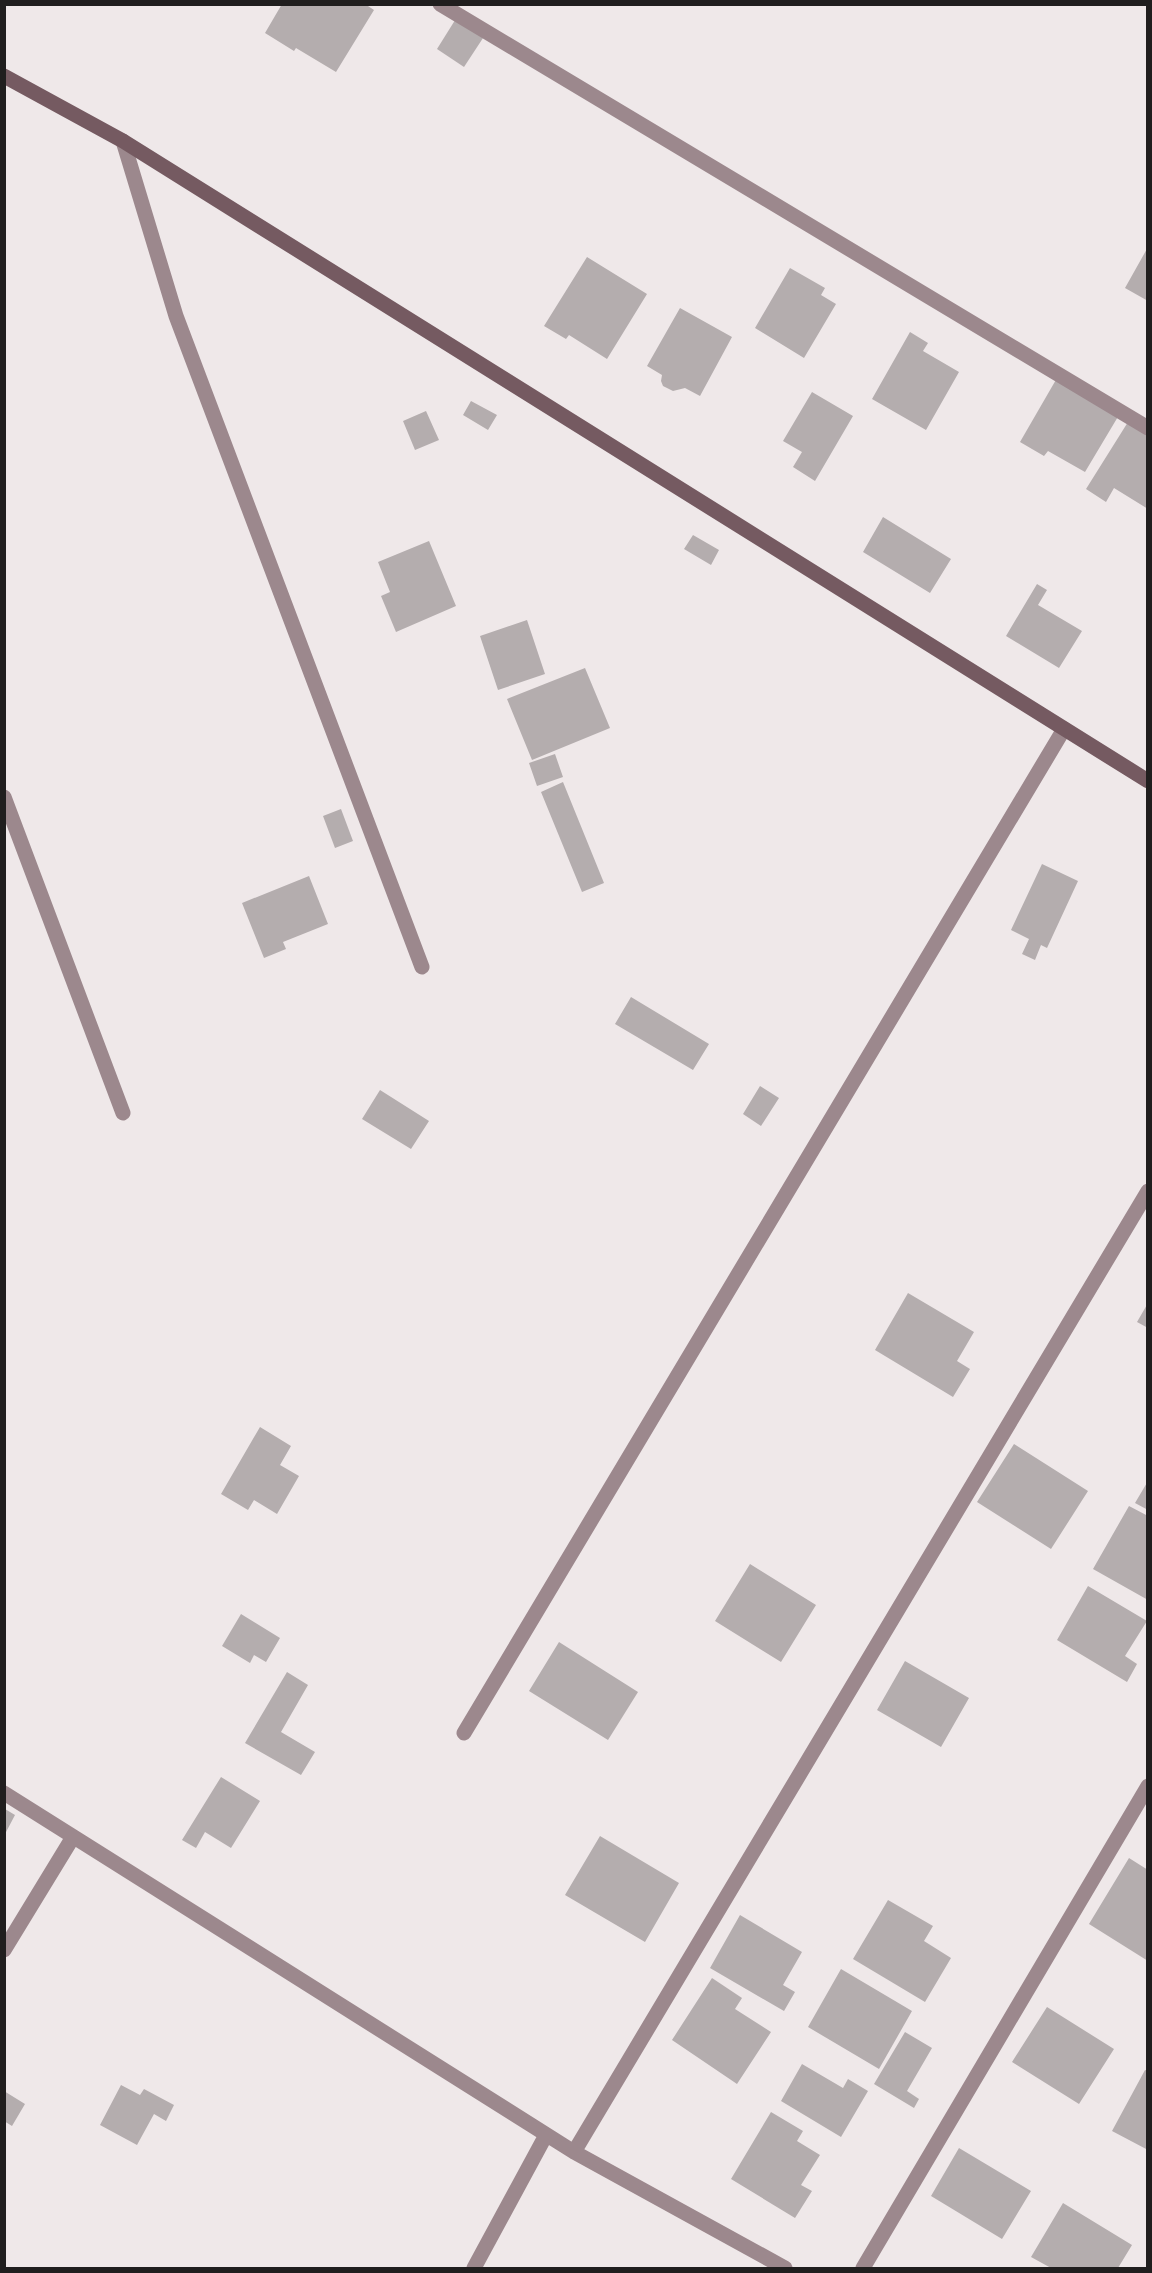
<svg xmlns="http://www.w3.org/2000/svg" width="1152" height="2273" viewBox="0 0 1152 2273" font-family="'Roboto Condensed',sans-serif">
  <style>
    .building { fill: #b4adae }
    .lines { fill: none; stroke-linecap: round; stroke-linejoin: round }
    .street { stroke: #9c888d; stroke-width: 15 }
    .secondary { stroke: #755a61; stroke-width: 15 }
  </style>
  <rect width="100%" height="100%" fill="#efe8e9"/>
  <!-- building -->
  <path class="building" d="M282 4H365L374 10 336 72 296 48 294 51 265 33Z
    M457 17 485 35 464 67 437 49Z
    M1148 247V301L1125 288Z
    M587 257 647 294 607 359 569 335 566 339 544 326Z
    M790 268 825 288 821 295 836 304 804 358 755 328Z
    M680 308 732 337 700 396 685 388 673 391 663 386 661 381 662 375 647 366Z
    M910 332 928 343 923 351 959 372 926 430 872 399Z
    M1057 378 1119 415 1085 472 1048 451 1044 456 1020 442Z
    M812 392 853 416 815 481 793 467 802 452 783 441Z
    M471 401 497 415 488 430 463 415Z
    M426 411 439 440 415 450 403 421Z
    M1128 422 1148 434V509L1114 488 1106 502 1086 489Z
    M883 517 951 559 930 593 863 552Z
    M693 535 719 550 711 565 684 549Z
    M429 541 456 606 396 632 381 596 390 592 378 562Z
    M1037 584 1047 590 1038 605 1082 631 1059 668 1006 636Z
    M527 620 545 674 498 690 480 636Z
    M585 668 610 728 532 760 507 699Z
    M555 754 563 777 537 786 529 763Z
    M563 782 604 883 582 892 541 792Z
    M341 809 353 841 335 848 323 816Z
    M1042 864 1078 881 1047 948 1041 945 1035 960 1022 954 1029 939 1011 930Z
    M309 876 328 924 283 942 286 949 264 958 242 903Z
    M631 997 709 1044 693 1070 615 1024Z
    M760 1086 779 1098 761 1126 743 1114Z
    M380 1090 429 1121 411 1149 362 1119Z
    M908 1293 974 1332 957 1361 970 1369 953 1397 875 1350Z
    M1148 1303V1328L1137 1322Z
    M260 1427 291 1446 280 1465 299 1476 277 1514 254 1500 248 1510 221 1494Z
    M1014 1444 1088 1491 1051 1549 977 1502Z
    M1148 1481V1510L1135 1503Z
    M1129 1506 1148 1516V1600L1093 1569Z
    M750 1564 816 1605 781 1662 715 1621Z
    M1088 1586 1147 1621 1125 1656 1137 1664 1127 1682 1057 1640Z
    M241 1614 280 1638 266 1662 254 1655 250 1663 222 1646Z
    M559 1642 638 1692 608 1740 529 1691Z
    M905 1661 969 1698 941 1747 877 1710Z
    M287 1672 308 1685 281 1732 315 1752 301 1775 245 1743Z
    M221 1777 260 1801 231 1848 205 1832 196 1848 182 1840Z
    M5 1809 15 1815 5 1834Z
    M600 1836 679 1883 645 1942 565 1895Z
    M1129 1858 1148 1870V1961L1089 1924Z
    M888 1900 933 1926 924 1941 951 1958 925 2002 853 1959Z
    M740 1915 802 1952 783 1985 795 1992 784 2011 710 1968Z
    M841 1969 912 2011 879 2069 808 2027Z
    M712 1978 742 1998 735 2009 771 2032 737 2084 672 2040Z
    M1047 2007 1114 2049 1079 2104 1012 2062Z
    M905 2032 932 2048 907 2091 919 2099 914 2108 874 2084Z
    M802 2064 843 2088 848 2079 868 2091 841 2137 781 2101Z
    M1145 2070 1148 2071V2150L1112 2131Z
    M121 2085 140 2095 144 2089 174 2105 166 2121 154 2114 137 2145 100 2125Z
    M4 2091 25 2104 12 2126 4 2121Z
    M771 2112 803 2131 797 2141 820 2155 801 2185 812 2191 795 2218 731 2179Z
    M959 2148 1031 2191 1002 2239 931 2196Z
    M1063 2203 1132 2245 1118 2268H1051L1031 2257Z"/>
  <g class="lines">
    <!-- street -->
    <path class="street" d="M440 4 1148 428
      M123 141 176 316 422 967
      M4 797 123 1113
      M464 1733 1064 729
      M4 1793 574 2152 785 2268
      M4 1950 73 1837
      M574 2152 1148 1191
      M474 2268 546 2135
      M863 2268 1148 1786"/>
    <!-- secondary -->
    <path class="secondary" d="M4 76 123 141 1148 781"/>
  </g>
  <!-- border -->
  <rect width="1152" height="2273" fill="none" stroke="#201e1e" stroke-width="12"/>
</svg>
